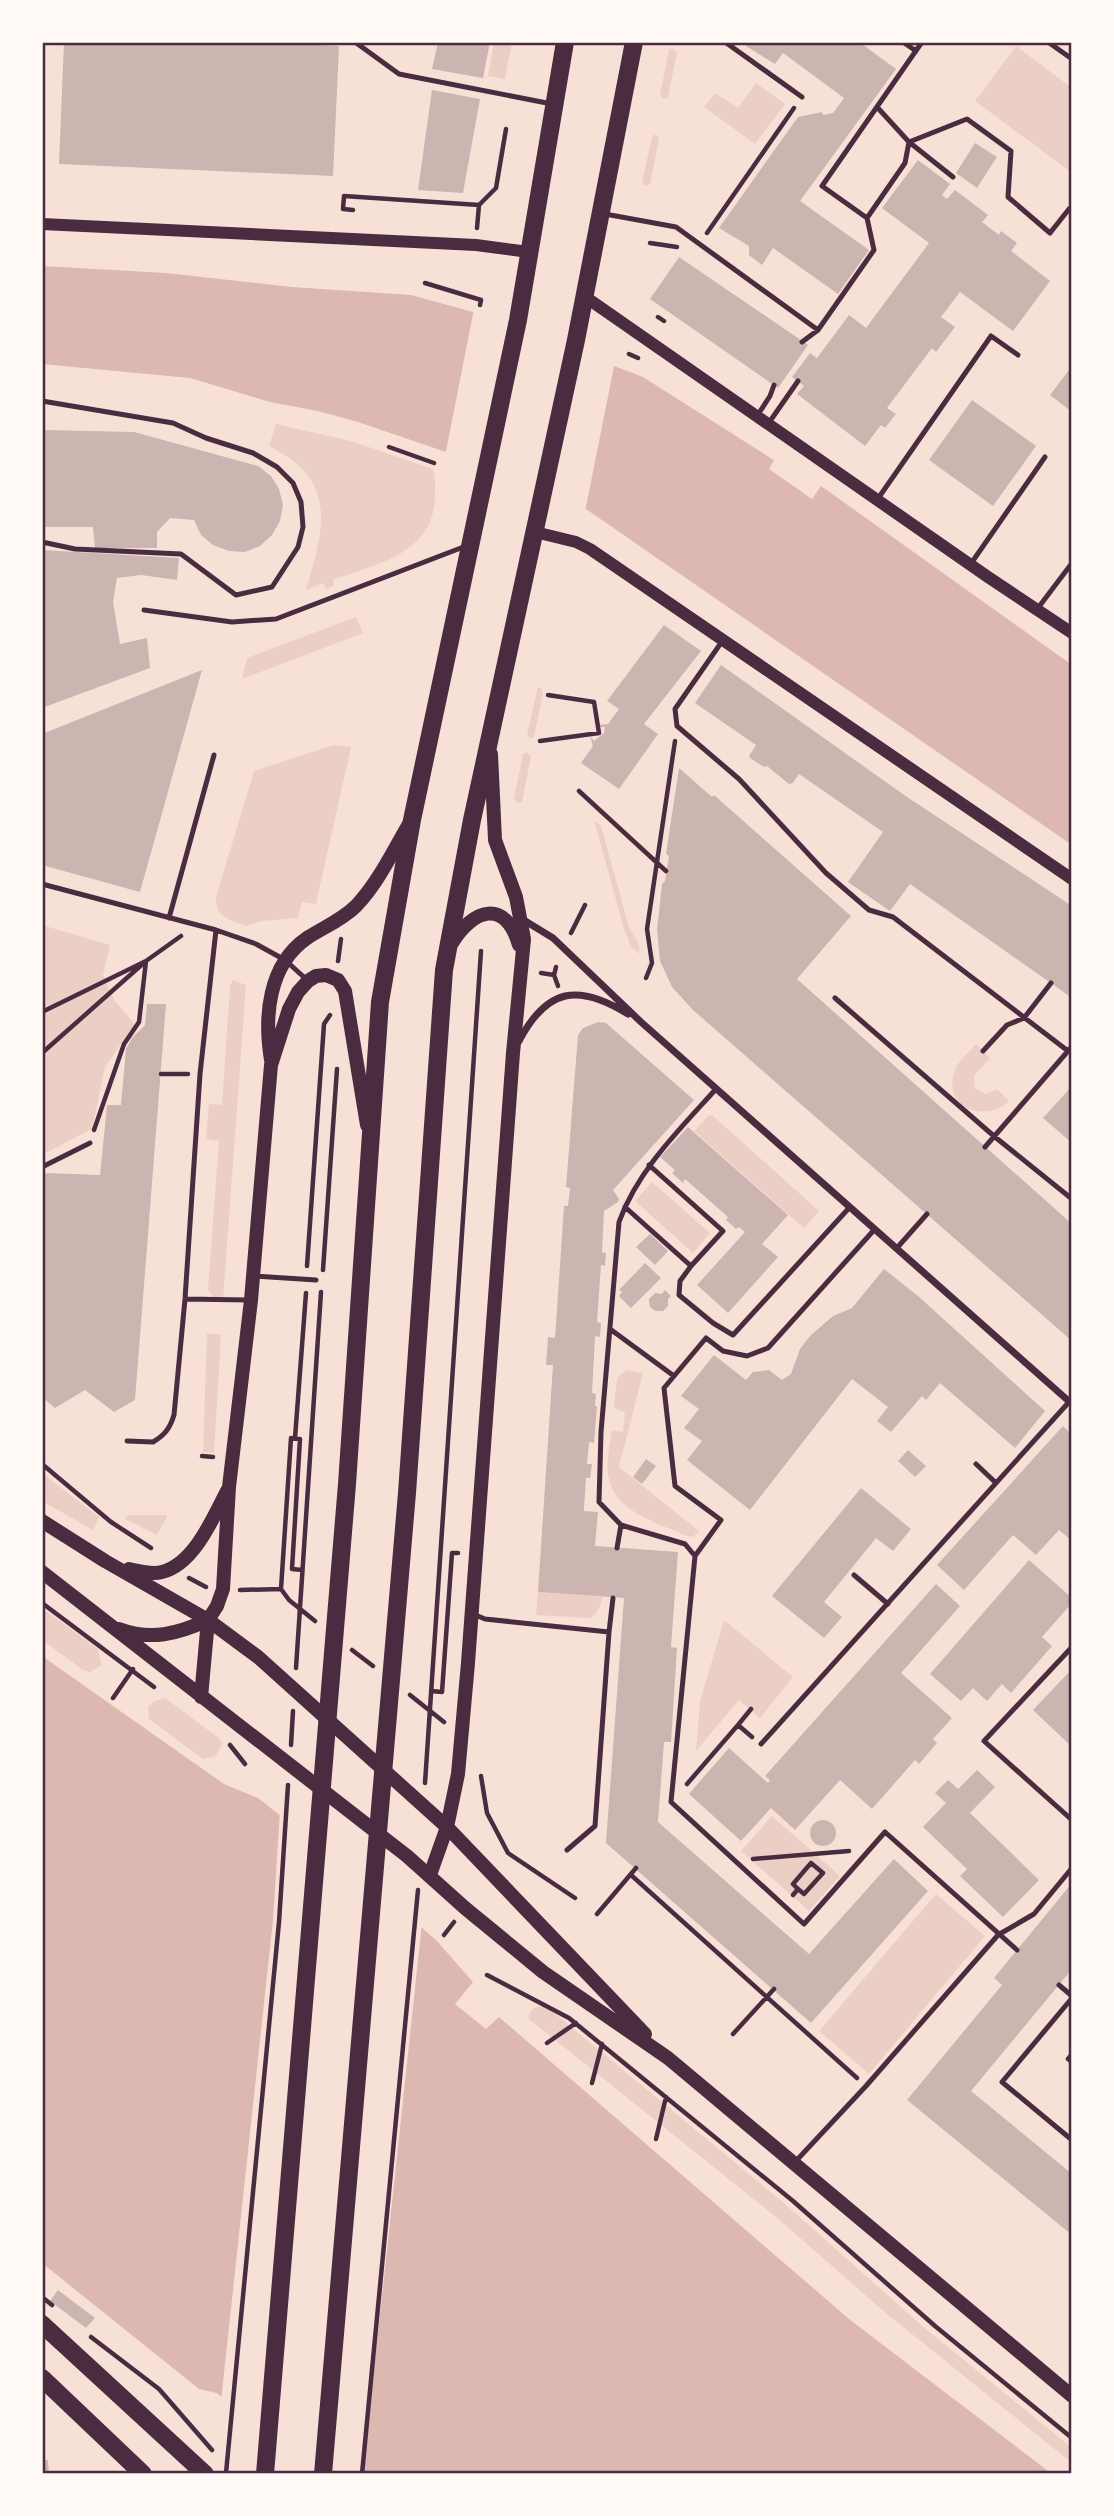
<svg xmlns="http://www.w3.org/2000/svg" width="1114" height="2516" viewBox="0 0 1114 2516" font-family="Lato,sans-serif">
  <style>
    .green { fill: #ebcfc5 }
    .water { fill: #dcb8b0 }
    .pier { fill: #f7e1d7 }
    .building { fill: #ccb4b1 }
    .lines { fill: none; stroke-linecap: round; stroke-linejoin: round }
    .path { stroke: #4a2c40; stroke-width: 4.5 }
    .service { stroke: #4a2c40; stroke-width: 5 }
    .minor { stroke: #4a2c40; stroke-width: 7 }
    .tertiary { stroke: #4a2c40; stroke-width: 12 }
    .secondary { stroke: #4a2c40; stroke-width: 14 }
    .primary { stroke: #4a2c40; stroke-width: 18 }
    .neatline { fill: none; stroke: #4a2c40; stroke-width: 2.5 }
  </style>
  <rect width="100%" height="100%" fill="#f7e1d7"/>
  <!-- green -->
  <path class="green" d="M494 42H512L505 79 488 76Z
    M1016 46 1072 88V173L975 101Z
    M673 48 677 53 668 97 664 99 660 95 669 50Z
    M756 83 785 104 755 144 704 107 715 93 738 108Z
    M654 135H657L659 139 650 184 646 186 642 182 652 137Z
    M276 424 351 441 433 469C436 477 435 487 435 496 434 554 377 564 333 580L334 586 326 589 323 583 306 590C324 528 339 481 269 446Z
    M356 617 363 633 242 679 247 658Z
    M538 687 541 688 543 692 534 737 530 739 527 734Z
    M333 745 351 747 316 904 302 902 298 918 261 921 247 926C231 921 215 918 216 897L254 771Z
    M527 752 531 757 522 802 517 803 514 799 523 754Z
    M594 820 601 826 629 927 638 942 640 954 631 947 624 929Z
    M42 925 110 945 103 975 114 1000 135 1024 105 1067 92 1129 42 1155Z
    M233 980 246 985 223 1300 214 1298 208 1289 219 1141 206 1139 209 1104 222 1105 230 986Z
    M976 1044 990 1058 974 1076 975 1088 986 1094 997 1089 1009 1101C983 1125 941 1105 955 1070 959 1060 969 1052 976 1044Z
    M712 1115 819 1211 804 1228 694 1131 708 1116Z
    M652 1182 710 1233 693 1253 635 1201Z
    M207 1333 221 1335 214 1453 203 1452Z
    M627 1370 643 1373 619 1467 699 1531 694 1536 690 1537C662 1525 616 1513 609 1479 605 1463 610 1445 612 1430L623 1432 625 1412 615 1409 614 1406 617 1378Z
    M42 1473 99 1517 93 1530 42 1501Z
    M128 1515H166L167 1517 157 1535 125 1519Z
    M538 1592 602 1597C601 1606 599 1612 590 1618L536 1615Z
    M42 1608 98 1649 102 1665 90 1672 83 1670 42 1640Z
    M724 1620 793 1677 760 1718 739 1700 696 1751 700 1701Z
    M165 1698 219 1738 222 1744 216 1756 203 1759 149 1719 148 1707 154 1701Z
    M772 1816 840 1876 809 1911 741 1851Z
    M936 1894 985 1936 869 2074 819 2031Z
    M539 2006 547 2007 785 2204 927 2330 1072 2448V2463L887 2314 776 2217 529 2019C529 2011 532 2009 539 2006Z"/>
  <!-- water -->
  <path class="water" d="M42 266 166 273 292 287 411 295 473 312 643 377 774 460 769 469 812 499 821 486 1072 665V845L586 509 446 452 358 422 318 411 270 402 190 378 42 364Z
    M42 1656 224 1784 258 1798 412 1919 436 1940 473 1982 455 2004 486 2029 499 2017 849 2319 1052 2474H317L217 2393 199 2389 42 2263Z"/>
  <!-- pier -->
  <path class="pier" d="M474 309 615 361 585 512 445 456Z
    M280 1811 422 1923 363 2474H312L221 2401 273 1920Z"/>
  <!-- building -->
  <path class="building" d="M64 42H257L339 46 333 176 59 164Z
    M438 42H490L483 78 432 69Z
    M749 42H859L896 69 800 201 869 250 838 294 773 248 762 265 749 255V246L719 228 798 117 822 112 823 115 833 113 844 98 783 53 775 64 746 46Z
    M432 90 480 99 463 193 418 190Z
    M975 143 997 157 977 188 956 173Z
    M918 160 950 184 942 195 947 199 955 190 988 215 982 222 999 235 1001 231 1017 243 1011 251 1050 281 1013 331 960 292 941 317 955 327 936 352 932 348 887 408 896 414 885 428 881 425 865 446 797 394 804 386 792 377 810 353 817 358 849 315 866 328 929 243 882 208Z
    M679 257 808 345 778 388 650 299Z
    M1072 366V412L1050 395Z
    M972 400 1036 446 993 506 929 460Z
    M42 430 134 432 258 466 271 476 279 489 283 505 280 521 272 535 260 546 245 552 229 551 213 545 201 535 194 520 170 518 157 532V548H95L93 527H42Z
    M42 550 179 558 177 580 141 575 117 578 113 602 120 644 147 638 150 668 42 708Z
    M664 625 701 651 644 724 658 734 619 789 581 763 593 746 590 736 594 741 604 733 605 727H598V725L608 724 619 709 607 701Z
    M721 665 907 797 1072 906V998L910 884 890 911 848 882 883 832 799 774 793 783 789 784 767 766 764 767 750 758 749 756 756 745 695 703Z
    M202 670 140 892 42 865V734Z
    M679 768 712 797 714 795 851 916 797 979 1072 1224V1341L693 1010 672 987 660 961 657 930 662 884 665 881 669 856 666 854Z
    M147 1004H166L135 1400 114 1412 85 1390 55 1408 42 1397V1176L47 1173 100 1175 107 1105H121L126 1049 132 1038 145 1025Z
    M598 1022 606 1023 694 1100 613 1190 619 1199 618 1202 604 1211 602 1252 606 1253 605 1266 601 1265 597 1322 601 1323 600 1337 595 1336 592 1393 596 1394 595 1406H597L594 1443 589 1442 587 1464H592L590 1478H586L584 1508V1511L598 1512 595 1546 678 1552 671 1647 677 1648 671 1742H664L658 1822 809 1954 894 1859 928 1891 811 2023 606 1843 624 1598 538 1592 553 1365H546L548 1337 555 1338 564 1206H568L570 1188 566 1187 578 1035 583 1028Z
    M1072 1086V1143L1043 1118Z
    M688 1127 788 1215 762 1244 778 1257 728 1313 697 1285 745 1232 739 1227 736 1229 726 1220 728 1217 685 1179 683 1183 672 1173 675 1170 660 1157Z
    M650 1234 668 1251 655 1265 636 1247Z
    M645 1263 661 1278 631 1308 619 1296 622 1292 619 1290Z
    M884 1269 918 1296 1045 1411 1015 1448 940 1383 926 1400 922 1396 891 1432 877 1421 888 1407 852 1379 750 1510 687 1460 702 1441 684 1428 699 1409 681 1396 714 1355 746 1380 753 1372 769 1370 782 1380 791 1374 800 1349 810 1336 833 1316 852 1308Z
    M665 1290 671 1296 668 1299V1306L663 1311H655L650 1307 649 1299 655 1293 662 1294Z
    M1063 1426 1072 1435V1541L1059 1530 1036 1555 1013 1535 964 1590 937 1565Z
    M908 1450 926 1466 915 1477 898 1461Z
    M646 1459 656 1466 642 1484 633 1477Z
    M861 1488 911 1529 893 1551 876 1538 824 1602 842 1617 824 1638 772 1596Z
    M1029 1560 1072 1598V1603L1042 1637 1052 1646 1011 1693 1002 1684 987 1701 973 1688 961 1701 930 1674Z
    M936 1584 960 1606 901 1673 952 1718 933 1739 937 1743 919 1764 915 1760 872 1809 840 1780 795 1830 771 1808 741 1841 689 1794 729 1748 768 1783 770 1780 765 1776Z
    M1072 1669V1747L1033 1710Z
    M977 1770 995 1787 970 1813 1039 1880 1003 1917 960 1876 967 1869 923 1827 946 1803 935 1793 948 1780 958 1789Z
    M810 1833a13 13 0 1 1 26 0a13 13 0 1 1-26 0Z
    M1072 1883V1969L971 2091 1072 2174V2235L907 2100 1002 1985 994 1978Z
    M58 2290 95 2318 86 2328 50 2301Z
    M42 2460H48L49 2474H42Z"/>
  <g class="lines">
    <!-- path -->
    <path class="path" d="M353 210 343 209 344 196 479 205
      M477 228 479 205 496 188 506 129
      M707 233 794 108
      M650 243 677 247
      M425 283 481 300 480 305
      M658 317 664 321
      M629 354 638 358
      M389 447 434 463
      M540 741 599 733 594 702 548 695
      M579 791 666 871
      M571 933 585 905
      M338 961 341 939
      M556 967 554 975 558 986
      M541 973 554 975
      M646 978 652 963 647 929 675 741
      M42 1012 146 961 42 1053
      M161 1074H188
      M94 1130 124 1044 139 1022 146 961 181 936
      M307 1266 324 1024 330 1015
      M323 1270 337 1069
      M295 1438 306 1293
      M202 1456 213 1457
      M42 1464 111 1522 151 1548
      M302 1570 292 1569 300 1439 291 1438 281 1589 289 1600 315 1621
      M189 1578 206 1587
      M240 1590 281 1589
      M42 1603 154 1687
      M352 1650 373 1666
      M296 1668 321 1292
      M431 1691 442 1692 452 1553H458
      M410 1695 444 1722
      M113 1698 133 1669
      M738 1725 751 1709
      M230 1745 245 1764
      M291 1745 293 1711
      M481 1776 487 1813 508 1853 575 1898
      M425 1783 481 951
      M687 1784 738 1725 752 1737
      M753 1859 849 1851
      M631 1875 857 2078
      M793 1895 798 1889 804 1894 823 1873 811 1863 793 1884 798 1889
      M597 1914 636 1868
      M444 1935 454 1922
      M487 1975 569 2018 793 2201 935 2326 1072 2438
      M733 2034 774 1989
      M547 2043 576 2023
      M1072 2054 1068 2059 1072 2062
      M592 2083 602 2044
      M656 2139 666 2097
      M42 2297 52 2305
      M91 2337 159 2389 212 2450
      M226 2473 279 1922 288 1785
      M362 2474 418 1890"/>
    <!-- service -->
    <path class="service" d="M355 42 399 74 552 104
      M725 42 802 97
      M903 42 916 51
      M1048 42 1072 59
      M877 107 909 142 953 177
      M909 142 967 119 1011 151 1008 197 1050 233 1069 209
      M605 214 676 227 818 330 874 250 867 218 822 186 922 42
      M867 218 905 163 909 142
      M802 342 818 330
      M42 401 173 423 206 438 253 453 277 467 293 483 301 502 303 527 298 547 272 587 236 595 181 554 75 549 42 542
      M757 416 770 396 774 385
      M768 424 798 381
      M877 500 991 336 1018 355
      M970 565 1045 457
      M1038 608 1072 563
      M144 610 232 622 276 619 466 546
      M723 640 675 709 677 726 739 779 826 873 869 910 893 917 1068 1051 1072 1046
      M42 884 216 930 256 944 285 960 306 979
      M169 918 214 755
      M835 998 995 1137 1072 1199
      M983 1051 1007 1025 1024 1018 1051 983
      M985 1147 1068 1051
      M42 1167 90 1143
      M625 1207 691 1266 723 1231 649 1165
      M896 1249 927 1214
      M691 1266 680 1281 679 1295 713 1323 733 1335 849 1208
      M253 1276 316 1280
      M185 1299 249 1300
      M610 1329 674 1376
      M127 1441 153 1442C165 1435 170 1428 174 1415L185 1299 200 1074 216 930
      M976 1464 996 1483
      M621 1525 685 1544 695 1556 671 1802 804 1924 885 1832 1017 1950
      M617 1548 621 1525 599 1502 601 1432 619 1222C638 1170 679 1130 716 1089
      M695 1556 721 1520 675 1486 664 1388 706 1338 723 1351 747 1356 768 1348 874 1230
      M854 1575 888 1604
      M473 1614 485 1619 609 1632 613 1598
      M1072 1647 984 1741 1072 1820
      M761 1744 1069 1402
      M567 1850 595 1826 609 1632
      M1059 1985 1072 1996
      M1072 1998 1002 2082 1072 2140
      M795 2162 866 2086 998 1935 1034 1914 1072 1868"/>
    <!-- minor -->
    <path class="minor" d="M522 919 553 938 641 1022 1072 1404
      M519 1041C547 988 578 983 628 1014"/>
    <!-- tertiary -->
    <path class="tertiary" d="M42 224 476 245 529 252
      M584 296 988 577 1072 633
      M535 532 576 542 590 549 1072 879"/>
    <!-- secondary -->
    <path class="secondary" d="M452 943C473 909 505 898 519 945
      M271 1060C264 1017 268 965 307 938 324 927 342 920 356 906 378 883 393 851 409 824
      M42 1521 105 1561 208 1620 258 1657 447 1827 645 2034
      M129 1569C139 1571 151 1575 162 1572 194 1564 213 1518 227 1491
      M42 1572 407 1856 465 1908 543 1972 668 2058 1072 2396
      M119 1629C151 1641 177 1634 208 1620
      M201 1697 208 1620 217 1606 223 1589 229 1487 251 1300 271 1065 289 1009 298 992 308 981 316 976 326 975 338 980 345 991 367 1125
      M430 1875 447 1827 458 1774 468 1663 513 1053 524 939 516 897 495 840 491 754"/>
    <!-- primary -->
    <path class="primary" d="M42 2324 205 2474
      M42 2378 143 2474
      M265 2474 347 1484 380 1002 412 820 518 320 565 42
      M323 2474 407 1493 444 970 472 820 576 340 634 42"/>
  </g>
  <!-- border -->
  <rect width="1114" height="2516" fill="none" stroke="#fffaf5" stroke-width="88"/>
  <rect x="44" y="44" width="1026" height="2428" class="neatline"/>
</svg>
